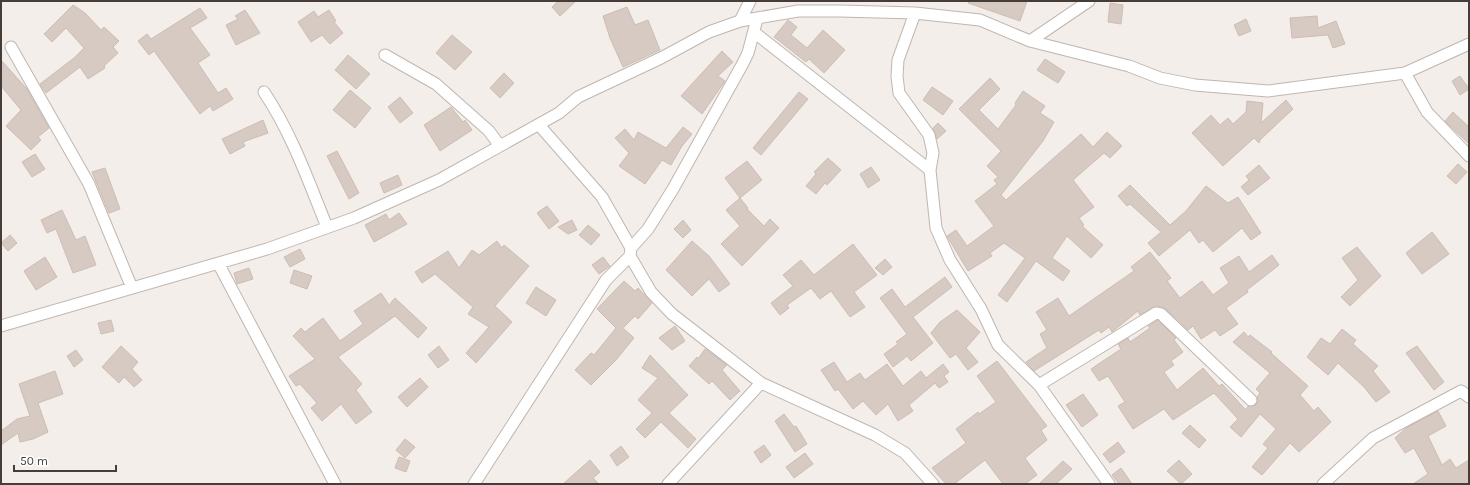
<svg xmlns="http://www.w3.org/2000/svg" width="1470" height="485" viewBox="0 0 1470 485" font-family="Karla,sans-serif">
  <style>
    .building { fill: #d6cac2; stroke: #cebdb3 }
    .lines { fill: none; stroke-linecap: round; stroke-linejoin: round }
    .minor-casing { stroke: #c0b6af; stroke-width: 13 }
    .minor { stroke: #fff; stroke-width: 11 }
  </style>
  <rect width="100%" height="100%" fill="#f3eee9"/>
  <!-- building -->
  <path class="building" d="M558 1H576L560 16 552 7Z
    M969 1H1027L1020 21 968 3Z
    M1110 3 1123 5 1121 24 1108 22Z
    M73 5 85 13 101 30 104 27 119 41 113 47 118 53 104 66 105 68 88 79 80 67 46 93 40 84 74 58 84 48 66 28 52 42 44 34Z
    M627 7 635 25 648 20 660 50 623 67 610 38 603 16Z
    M200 8 207 18 190 28 210 55 198 63 218 93 226 88 233 99 213 111 210 106 200 114 154 51 149 55 138 41 147 34 151 39Z
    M245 10 260 33 236 45 226 25 238 19 235 16Z
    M329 10 336 21 334 22 343 33 330 44 322 35 311 42 298 22 314 11 318 17Z
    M1317 16 1318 28 1336 21 1345 44 1333 48 1328 35 1292 38 1290 18Z
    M1246 19 1251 31 1239 36 1234 25Z
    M788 20 797 27 791 35 807 48 823 30 845 50 824 73 809 59 806 62 774 37Z
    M452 35 472 52 455 70 436 53Z
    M722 51 733 62 718 76 725 81 702 114 681 96Z
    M348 55 370 74 356 89 335 70Z
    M1045 59 1065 72 1058 83 1037 70Z
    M1 60 27 89 49 128 38 137 41 140 31 150 6 126 21 110 1 86Z
    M504 73 514 83 500 98 490 88Z
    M1460 76 1469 89 1460 95 1452 81Z
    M990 78 1000 89 979 110 998 129 1016 105 1015 103 1023 91 1045 106 1040 113 1054 122 1043 141 1001 195 1006 200 1081 134 1093 147 1107 132 1122 146 1110 158 1104 153 1073 180 1094 207 1079 218 1084 225 1082 226 1103 245 1091 258 1067 236 1052 258 1070 271 1063 281 1036 261 1007 302 998 295 1025 258 1004 243 990 253 992 256 968 271 947 236 956 230 967 246 994 226 975 201 997 184 994 180 998 177 987 166 1001 151 959 109Z
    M932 87 953 101 943 115 923 100Z
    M350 90 371 108 355 128 333 110Z
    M799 92 808 99 761 155 753 148Z
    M400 97 413 113 400 123 388 107Z
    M1286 100 1293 109 1260 140 1259 143 1254 138 1223 166 1192 133 1211 115 1220 125 1228 118 1233 124 1246 112 1247 101 1263 103 1261 123Z
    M451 107 463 122 465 120 472 130 440 151 424 125Z
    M1453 112 1469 127V144L1445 121Z
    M263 120 268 133 243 142 245 146 230 154 222 139Z
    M938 123 946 131 937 139 933 128Z
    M683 127 692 134 682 146 671 165 662 160 645 184 619 166 629 153 615 138 625 129 634 140 638 132 666 148Z
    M337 151 359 193 349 199 327 156Z
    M35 154 45 169 32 177 22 162Z
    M828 158 841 170 827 185 825 183 816 194 806 186 816 174 814 172Z
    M747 161 762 180 740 198 725 178Z
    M1458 164 1467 172 1456 184 1447 176Z
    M1259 165 1270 178 1248 195 1241 187 1249 180 1246 176Z
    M871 167 880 180 868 188 860 174Z
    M105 168 120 209 109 213 92 172Z
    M398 175 402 185 384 193 380 183Z
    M1130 185 1170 225 1186 211 1206 186 1228 203 1238 197 1261 233 1251 240 1242 228 1213 252 1203 240 1199 243 1190 230 1159 256 1148 243 1161 232 1130 204 1127 206 1118 196Z
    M740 198 748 208 747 209 764 226 770 219 779 228 742 266 721 244 740 226 726 210Z
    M547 206 559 221 549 229 537 213Z
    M62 210 76 240 85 236 96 265 73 273 56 229 47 233 41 220Z
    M399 213 407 224 374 242 365 225 386 214 389 220Z
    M572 220 577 230 568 234 558 227Z
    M683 220 691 230 683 238 674 229Z
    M588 225 600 235 591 245 579 235Z
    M1432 232 1449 254 1422 274 1406 253Z
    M10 235 17 243 8 251 1 243Z
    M497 241 502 248 504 245 529 266 495 306 512 322 476 363 466 353 489 327 468 314 473 307 435 274 422 283 415 272 448 251 459 268 472 250 479 255Z
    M692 241 709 256 730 284 719 292 709 279 692 296 666 270Z
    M853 244 877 275 854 292 865 307 850 317 831 291 820 299 811 288 787 305 789 308 780 315 771 303 793 286 783 275 801 260 814 275Z
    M1357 247 1381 276 1350 306 1341 297 1358 280 1342 258Z
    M300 249 305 259 290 267 284 257Z
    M1150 252 1171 278 1167 281 1180 298 1202 281 1213 295 1229 283 1220 268 1239 256 1249 272 1272 255 1279 265 1247 290 1248 292 1226 308 1238 324 1220 336 1215 330 1201 339 1193 326 1188 330 1166 309 1157 306 1140 315 1138 311 1112 332 1109 327 1101 333 1099 330 1034 371 1027 363 1026 362 1047 348 1040 334 1047 330 1036 312 1058 298 1069 316 1134 271 1131 267Z
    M45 257 57 277 36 290 24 271Z
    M603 257 610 266 599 274 592 265Z
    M885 259 892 267 883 275 875 268Z
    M249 268 253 279 237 284 234 273Z
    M294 270 312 276 307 289 290 283Z
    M945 277 952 287 913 317 933 343 911 361 907 356 893 367 884 354 898 344 896 342 907 334 880 298 892 289 905 307Z
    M624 281 635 291 638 288 652 303 638 319 635 316 623 328 634 338 616 360 591 385 575 370 591 353 594 355 616 328 597 309Z
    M536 287 556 300 546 316 526 303Z
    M381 293 389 305 395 298 427 328 418 338 395 316 338 357 362 384 356 390 372 412 356 424 341 404 322 421 311 408 317 403 300 384 296 386 289 376 315 359 293 336 301 328 305 332 323 318 340 341 363 324 354 311Z
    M957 310 980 332 966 348 978 362 968 370 956 354 950 358 931 333 940 322Z
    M111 320 114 331 101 334 98 323Z
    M1158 320 1176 338 1174 340 1183 352 1171 361 1174 365 1164 372 1177 390 1203 368 1219 386 1222 384 1246 410 1248 406 1256 405 1258 401 1257 397 1260 393 1256 389 1270 373 1233 342 1244 332 1248 337 1250 335 1272 352 1271 353 1308 386 1300 395 1314 411 1318 407 1331 422 1299 452 1290 443 1262 475 1252 467 1268 448 1263 444 1276 429 1260 414 1241 437 1230 427 1238 419 1214 393 1173 420 1164 409 1133 429 1118 406 1125 402 1108 376 1099 381 1091 369 1121 349 1118 344 1128 338 1130 342 1150 328 1148 326Z
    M675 326 685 341 672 350 659 338Z
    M1342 329 1356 340 1353 344 1378 366 1373 371 1390 392 1376 402 1364 387 1338 363 1328 375 1307 357 1321 338 1330 344Z
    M121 346 138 362 132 369 142 380 134 387 124 377 119 383 102 367Z
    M439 346 449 360 438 368 428 355Z
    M1417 346 1444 382 1434 390 1406 353Z
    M705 349 727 365 722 370 740 391 730 400 712 381 709 384 689 366 697 357 698 359Z
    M76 350 83 360 74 367 67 356Z
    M650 355 688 395 669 413 696 439 688 448 661 422 645 438 636 429 652 413 638 400 658 378 642 368Z
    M997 361 1047 426 1041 430 1047 440 1025 458 1037 475 1025 484H1003L985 460 954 484H946L932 468 966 443 956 429 978 412 979 414 996 402 977 376Z
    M834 362 847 382 860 373 865 380 887 364 903 386 921 371 926 378 943 364 949 372 944 376 948 382 939 388 935 383 909 405 913 411 898 421 888 404 876 415 863 401 853 409 838 389 835 391 821 370Z
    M55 371 63 394 38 403 48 432 33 439 20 442 18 433 1 445V431L17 419 30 416 19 384Z
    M420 378 428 387 407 407 398 397Z
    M1083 394 1098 415 1082 427 1066 405Z
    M1438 411 1446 426 1428 436 1442 465 1450 459 1456 468 1469 460V484H1413L1428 474 1414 448 1405 453 1395 438 1406 428Z
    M784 414 794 427 796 426 807 444 795 452 775 421Z
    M1190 425 1206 440 1199 448 1182 433Z
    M405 439 415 447 405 458 396 450Z
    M1118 442 1125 452 1110 463 1103 454Z
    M764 445 771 455 761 463 754 452Z
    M621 446 629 457 617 466 610 455Z
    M805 453 813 464 794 478 786 467Z
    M399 457 410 461 406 472 395 468Z
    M590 460 600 472 593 478 599 484H563Z
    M1179 460 1192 474 1181 484 1167 471Z
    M1063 461 1072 469 1056 484H1039Z
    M1121 468 1132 484H1119L1112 475Z"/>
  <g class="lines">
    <!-- minor casing -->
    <g class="minor-casing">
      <path id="minor" d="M915 13 898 60 897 76 899 93 929 135 933 153 930 170 936 228 950 260 981 309 998 345 1039 385 1109 484
        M740 21 750 1
        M755 33 930 170
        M1030 41 1089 1
        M11 47 89 184 132 288
        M385 55 436 84 489 131 500 146
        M1405 73 1427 112 1469 156
        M264 92C292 134 308 180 327 227
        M631 248 648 229 673 189 742 65 748 53 757 19
        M630 256 651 292 672 314 761 383 875 435 905 453 933 484
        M218 263 335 484
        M1 326 267 249 354 218 439 180 559 113 578 97 661 58 709 32 740 21 798 11H840L915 13 980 20 1030 41 1129 66 1160 78 1195 85 1268 91 1405 73 1469 44
        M1039 385 1156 313 1161 314 1251 400
        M474 484 606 280 630 256 631 248 602 197 539 125
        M668 484 761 383
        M1323 484 1373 438 1461 391 1469 397"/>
    </g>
    <!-- minor -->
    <use href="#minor" class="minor"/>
  </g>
  <!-- border -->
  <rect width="1470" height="485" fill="none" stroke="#463d38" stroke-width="4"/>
  <!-- scale -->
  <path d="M14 465v6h102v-6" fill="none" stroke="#463d38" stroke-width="2"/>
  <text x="20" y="465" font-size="12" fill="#463d38" stroke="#ffffff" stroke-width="3" paint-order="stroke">50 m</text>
</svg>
